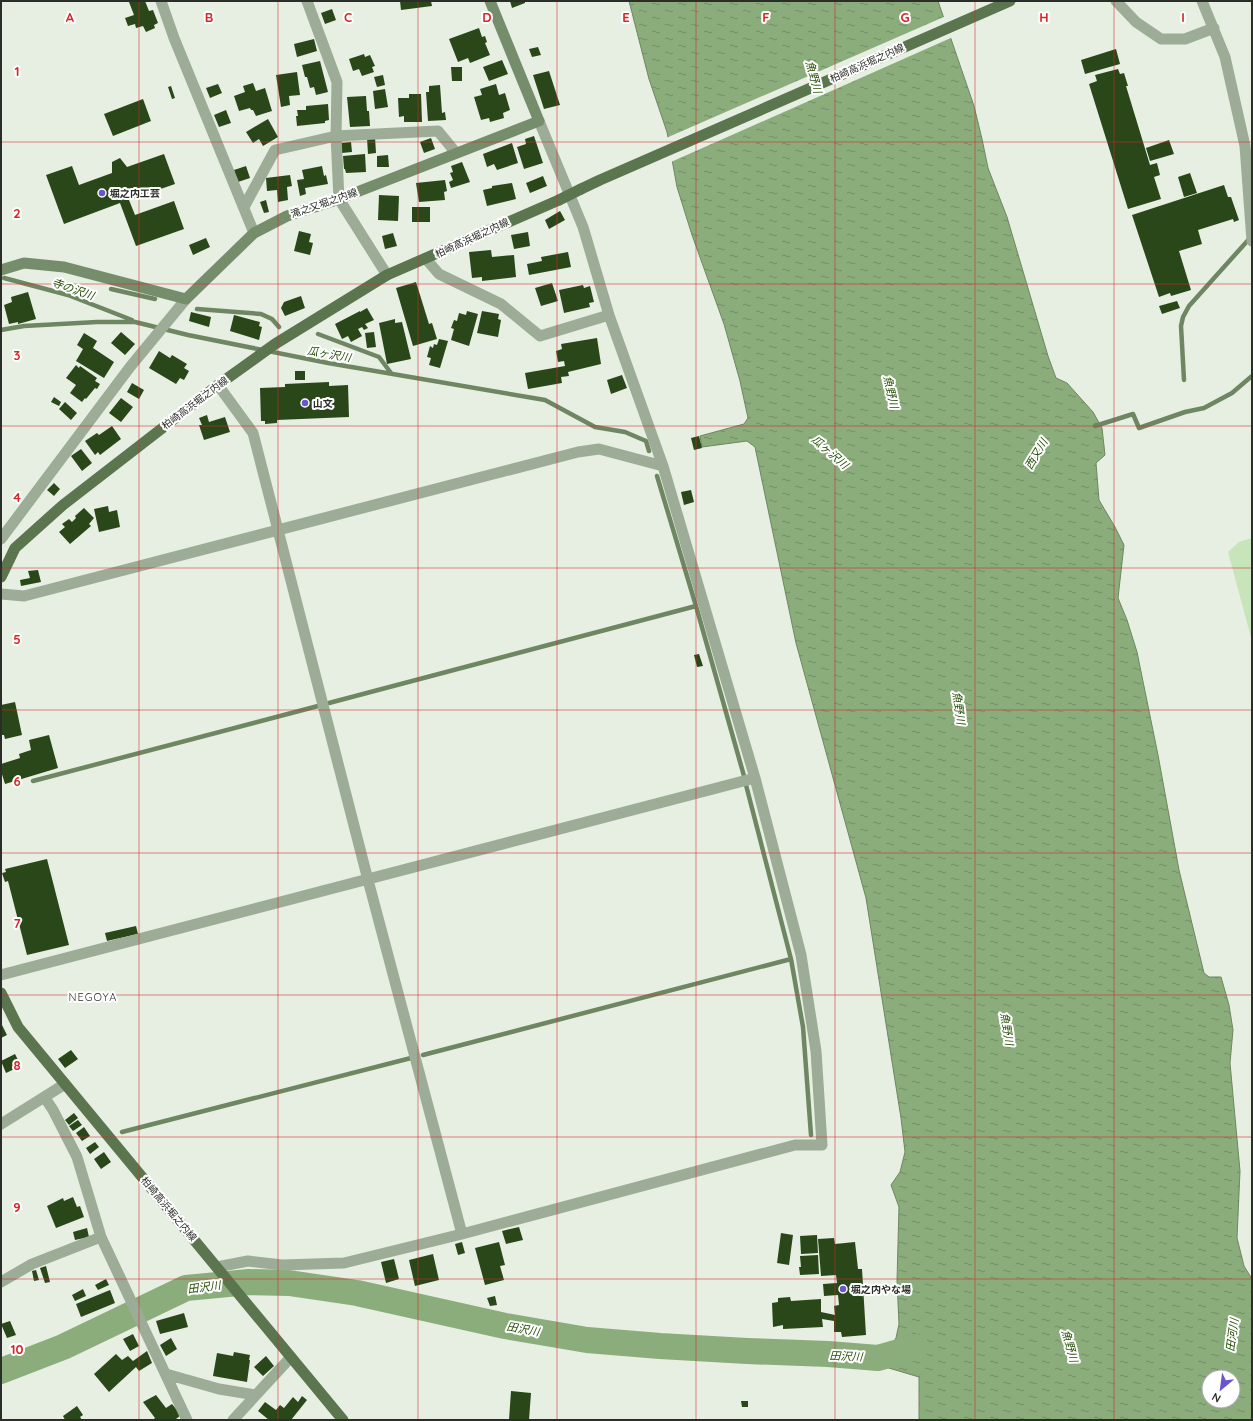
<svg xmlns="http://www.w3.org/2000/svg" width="1253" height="1421" viewBox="0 0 1253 1421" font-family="Quicksand,'Noto Sans JP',sans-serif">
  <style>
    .pitch { fill: #c7e4ba }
    .water { fill: url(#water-ripples); stroke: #6e8762; fill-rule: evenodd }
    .pier { fill: #e6efe2 }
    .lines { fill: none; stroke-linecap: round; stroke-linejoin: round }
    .stream { stroke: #6e8762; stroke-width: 4.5 }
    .river { stroke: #8bad7b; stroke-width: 26 }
    .building { fill: #294719 }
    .minor { stroke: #9dac96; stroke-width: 11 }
    .tertiary { stroke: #9dac96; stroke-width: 11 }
    .secondary { stroke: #768d6c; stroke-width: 11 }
    .primary { stroke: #5b764e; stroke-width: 11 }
    .primary-bridge { stroke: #5b764e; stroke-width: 11 }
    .grid { fill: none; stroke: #d62828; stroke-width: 1; stroke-opacity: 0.55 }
    .poi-dot { fill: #6955ce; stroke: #fff; stroke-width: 1.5 }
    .labels { text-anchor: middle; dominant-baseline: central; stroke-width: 4; stroke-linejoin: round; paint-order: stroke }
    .street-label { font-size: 10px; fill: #2a2d28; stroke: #fff }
    .poi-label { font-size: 10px; font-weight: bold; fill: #2a2d28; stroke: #fff; text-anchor: start }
    .water-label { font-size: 11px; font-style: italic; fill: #234e03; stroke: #fff }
    .neighbourhood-label { font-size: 11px; letter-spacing: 1px; fill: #2a2d28; stroke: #fff }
    .grid-label { font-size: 13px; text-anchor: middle; font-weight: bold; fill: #d62828; stroke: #fff; stroke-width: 4; stroke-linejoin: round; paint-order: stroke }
  </style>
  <defs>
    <pattern id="water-ripples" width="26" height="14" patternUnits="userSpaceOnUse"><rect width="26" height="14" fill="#8bad7b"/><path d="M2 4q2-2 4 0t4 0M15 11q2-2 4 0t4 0" fill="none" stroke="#728d65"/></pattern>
  </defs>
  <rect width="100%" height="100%" fill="#e6efe2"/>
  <!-- pitch -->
  <path class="pitch" d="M1252 538V641L1228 552 1239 542Z"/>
  <!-- water -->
  <path class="water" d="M629 1H938L974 106 982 139 988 168 1007 217 1048 356 1056 378 1067 383 1093 412 1102 428 1105 455 1096 463 1099 500 1115 527 1124 545 1118 598 1127 620 1137 652 1158 755 1179 870 1204 973 1209 977H1221L1229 1005 1233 1030 1230 1063 1240 1171 1237 1238 1244 1266 1252 1279V1420H919V1377L882 1366V1350L892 1345 896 1338 899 1324 897 1281 899 1207 891 1185 900 1172 905 1152 901 1118 866 898 796 643 755 447 747 441 702 447 700 436 744 424 748 418 740 381 724 324 692 235 677 187 667 132 649 79ZM1209 1377H1233V1401H1209Z"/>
  <!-- pier -->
  <path class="pier" d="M946 16 953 37 671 162 666 138Z"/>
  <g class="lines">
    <!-- stream -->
    <path class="stream" d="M4 278 68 295 132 320
      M111 289 155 299
      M197 309 261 314 272 319 279 327
      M1 330 24 326 97 322H135L188 335 328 363 545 400 595 427 625 432 646 441 649 451
      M318 334 379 357 391 373
      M1184 380 1181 326 1183 317 1189 306 1250 238
      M1095 426 1133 414 1139 428 1185 412 1204 408 1232 393 1252 376
      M657 476 696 606 744 776
      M329 703 696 606
      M33 781 318 706
      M746 785 791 959 803 1027 811 1135
      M423 1055 791 959
      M122 1132 411 1058"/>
    <!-- river -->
    <path class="river" d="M1 1371 63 1347 186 1288 249 1282 289 1283 357 1293 505 1326 587 1340 660 1346 747 1351 828 1354 878 1358 916 1347"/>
  </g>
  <!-- building -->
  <path class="building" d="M132 1H145L149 11 153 10 158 23 154 25 155 28 146 32 143 26 136 28 135 24 128 26 125 18 134 15 129 2Z
    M400 1H431L432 6 401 10Z
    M510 1H525V3L512 8Z
    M332 9 336 20 325 24 321 13Z
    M479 28 482 37 485 36 487 42 485 43 490 55 470 63 468 58 458 62 449 39Z
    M314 39 317 51 297 57 294 44Z
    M538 47 541 55 532 57 529 49Z
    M1116 49 1120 64 1085 74 1081 60Z
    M364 54 365 57 370 55 375 66 372 67 374 72 362 76 359 69 353 71 349 59Z
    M502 60 508 74 489 81 483 67Z
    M320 61 328 92 316 95 314 87 310 88 307 77H305L302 65Z
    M451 67H462V81H452Z
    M1118 69 1120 74 1124 73 1128 86H1126L1150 165 1157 163 1160 175 1154 177 1161 199 1128 209 1089 84 1097 81 1095 75Z
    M549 71 560 105 544 109 533 75Z
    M297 72 300 95 289 96 290 105 281 107 276 75Z
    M383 75 385 85 377 87 374 77Z
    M253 83 256 91 265 88 272 111 256 116 253 110H251L250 108 239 111 234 96 245 92 243 86Z
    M218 84 222 93 210 98 206 88Z
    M496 84 499 95 505 93 510 110 503 113 504 118 490 122 489 118 481 120 474 97 482 95 480 89Z
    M440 85 442 113 445 112 446 120 428 121 426 92H429V86Z
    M171 86 175 98 172 99 168 87Z
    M385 89 388 107 375 109 373 91Z
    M409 94H421L422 122H404V116L399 117 398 98H409Z
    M366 96 367 111H369L370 126 350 127 347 97Z
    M143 99 151 121 113 136 104 114Z
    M328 104 329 120 325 121V123L297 126 296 116H298L297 110H306V106Z
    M226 110 231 123 219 127 214 115Z
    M268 119 278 137 263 146 259 139 253 143 246 132Z
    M534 136 543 163 524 169 517 147 526 144 525 139Z
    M375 137 376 153 368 154 367 138Z
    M431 138 435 149 424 153 420 142Z
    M1169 140 1174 154 1150 161 1146 148Z
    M351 142 352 152 342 153 341 143Z
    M512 143 518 163 497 170 494 164 487 167 483 154Z
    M164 154 175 184 129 200 135 215 174 201 184 229 136 246 120 203 64 224 46 175 72 166 79 185 112 173V162L120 158 127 167Z
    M365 154 366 172 346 173 345 169H344L343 156Z
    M388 155 389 167H377V156Z
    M462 162 470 182 451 188 449 182 453 180 450 173 453 172 451 166Z
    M246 166 250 178 238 182 234 170Z
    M322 166 324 176 326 175 328 184 305 188 306 194 300 196 297 180 304 179 302 170Z
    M1190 173 1197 193 1184 197 1178 177Z
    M290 175 292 186 287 187 288 200 278 202 277 190 267 191 266 178Z
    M543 176 547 186 530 193 526 183Z
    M445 180 447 191 444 192 445 200 419 202 416 183Z
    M512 183 516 199 487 206 483 190 492 188V186Z
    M1224 185 1228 197H1231L1239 220 1234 222 1233 219 1198 230 1202 244 1179 251 1191 290 1171 296 1170 293 1159 297 1132 215Z
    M379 195 399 196 398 221 378 220Z
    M266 200 269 212 264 213 260 202Z
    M412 207H430V222H412Z
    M560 211 565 220 549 229 545 220Z
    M299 231 311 234 309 242 313 243 310 255 294 251Z
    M528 232 530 246 514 249 511 235Z
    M393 233 397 246 385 249 382 236Z
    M206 238 210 247 193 255 189 245Z
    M491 250 492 257 514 255 516 277 482 281V277L472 278 469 252Z
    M568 252 571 267 529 275 527 264 542 261 541 257Z
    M416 282 429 324 432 323 437 339 413 346 396 288Z
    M552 283 558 301 541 306 535 288Z
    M583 285 584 288 590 286 594 302 589 303 590 307 564 313 559 290Z
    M28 292 36 319 18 324V322L9 324 4 305 12 302 11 297Z
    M301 296 305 308 285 316 281 308 284 302Z
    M1177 301 1180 308 1162 314 1159 306Z
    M367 308 374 320 365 324 368 328 364 330 362 327 358 329 362 336 351 342 348 336 342 339 335 324 360 311V312Z
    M467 311 478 314 469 346 451 340 454 329 451 328 454 320 457 321 459 313 466 315Z
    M482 311 499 314 498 319 501 320 498 337 477 333Z
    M191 312 211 317 209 327 189 321Z
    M234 315 260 322 259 326 262 327 259 340 230 331Z
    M395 319V323L402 322 411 359 387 364 379 323Z
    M121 332 135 344 125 355 111 343Z
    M374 332 376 347 367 348 365 333Z
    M84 333 97 341 93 348 114 362 104 378 76 361 83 349 77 345Z
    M597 338 601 364 568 372 569 376 561 377 562 383 528 389 525 373 565 366 564 361 558 362 556 351 562 349 561 344Z
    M439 339 448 341 440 368 429 365 431 358 427 357 430 346 433 348 434 344 437 345Z
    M159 351 170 358 172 355 187 364 184 368 189 371 184 380 180 378 176 384 149 368Z
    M76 365 79 368 80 366 97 378 95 381 100 384 97 389 95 388 86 399 85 398 82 402 70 393 76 385 66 378Z
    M295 371H305V380H295Z
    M622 375 627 388 611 394 607 380Z
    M329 382V386L348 385 349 417 277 420V423L265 424V421H261L260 388 285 387V384Z
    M132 383 144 390 139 399 127 392Z
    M54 397 61 402 59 406 51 402Z
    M121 398 133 407 121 422 109 413Z
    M65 402 77 413 71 420 59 409Z
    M207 415 209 422 225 417 230 432 204 440 199 425H202L199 418Z
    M112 426 121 439 100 455 98 452 95 455 85 441 97 433 99 435Z
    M699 436 702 448 694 450 691 438Z
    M81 449 92 463 82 471 71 456Z
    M54 483 60 489 54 496 47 490Z
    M691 490 694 502 684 505 681 492Z
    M108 506 109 512 117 510 120 527 99 532 94 509Z
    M84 508 94 518 89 524 91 526 70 544 59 532 65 527 62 524 69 519 72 522 76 518 75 516Z
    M38 570 41 582 21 586 20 580 30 578 28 571Z
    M699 654 703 666 697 667 694 655Z
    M15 702 22 735 5 739 4 735H1V705Z
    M49 735 58 768 5 784 1 771V764L20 758 19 754 31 750 29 740Z
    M47 859 69 945 27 955 8 881 5 882 2 873 6 872 5 869Z
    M136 926 138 934 107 941 105 933Z
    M1 1023 7 1035 1 1038Z
    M71 1050 78 1059 65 1068 58 1059Z
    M15 1054 21 1066 6 1073 1 1061Z
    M74 1113 78 1118 69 1125 65 1120Z
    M78 1120 82 1125 73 1131 69 1126Z
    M84 1127 90 1136 82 1141 76 1133Z
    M95 1142 99 1147 90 1154 86 1148Z
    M104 1152 111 1162 101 1169 94 1159Z
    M73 1197 77 1207 80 1206 84 1217 56 1228 47 1206 63 1198 64 1201Z
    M519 1227 523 1240 506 1244 502 1231Z
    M87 1228 89 1237 75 1240 73 1232Z
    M781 1233 793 1235 789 1265 777 1263Z
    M817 1235 818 1253 801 1254 800 1236Z
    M834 1238 835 1244 855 1242 858 1269H862L866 1335 842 1337 841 1332H834V1321L822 1319 823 1327 783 1329V1325L773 1327 772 1303 778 1302V1298L790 1297 791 1301 821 1299V1312L835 1315 834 1306 839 1305 838 1295 824 1296 823 1284 837 1283 836 1275 821 1276 818 1239Z
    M462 1242 465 1253 458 1255 455 1244Z
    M499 1242 505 1265 500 1266 504 1280 485 1285 475 1248Z
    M433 1254 439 1280 415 1286 409 1260Z
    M818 1255 819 1274 800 1275 799 1267H801L800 1256Z
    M394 1259 399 1279 386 1283 381 1262Z
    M46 1266 50 1282 45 1283 40 1268Z
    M36 1270 39 1280 34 1281 32 1271Z
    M106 1279 109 1285 98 1290 95 1285Z
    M83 1289 86 1296 75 1301 72 1295Z
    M110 1290 115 1303 81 1317 76 1304Z
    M495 1296 497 1305 490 1306 487 1298Z
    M184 1313 188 1327 160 1334 156 1321Z
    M10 1321 16 1335 7 1338 1 1324Z
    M133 1334 139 1346 130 1351 123 1339Z
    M171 1338 177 1349 166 1356 160 1345Z
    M147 1351 152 1363 139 1371 136 1367 109 1392 94 1374 116 1354 122 1360 128 1356 133 1361Z
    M234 1352 250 1355 249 1360H250L247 1382 213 1376 217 1353 233 1356Z
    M266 1356 274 1366 263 1376 254 1367Z
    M511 1391 531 1393 529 1420H509Z
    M156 1395 166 1408 172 1404 181 1415 176 1419 177 1420H153L155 1418 143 1402Z
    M302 1396 307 1400 291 1420H269L258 1411 265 1402 276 1410 280 1405 284 1408 293 1397 298 1402Z
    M741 1401H748V1407H742Z
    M77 1406 83 1415 80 1417 82 1420H65L63 1416Z"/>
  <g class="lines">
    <!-- minor -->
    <path class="minor" d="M161 1 174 38 254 233
      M307 1 337 82 336 136 339 199
      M1116 1 1136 22 1161 39H1185L1214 28
      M1202 1 1225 57 1245 146 1252 241
      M244 207 275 150 336 136 438 131 456 153
      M426 259 439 274 501 304 540 336 609 315
      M218 385 253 433 368 880 462 1234
      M1 594 24 596 578 452 599 449 663 466
      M1 975 755 778
      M45 1098 53 1110 77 1157 101 1237 187 1420
      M1 1124 65 1084
      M217 1267 248 1261 282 1265 344 1263 462 1234 795 1145H822L816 1051 801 955 755 778 663 466 609 315 583 227 539 121
      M1 1282 32 1264 101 1237
      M166 1374 219 1389 256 1395
      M233 1420 291 1357"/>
    <!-- tertiary -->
    <path class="tertiary" d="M339 199 387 275
      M1 539 130 367 186 299"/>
    <!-- secondary -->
    <path class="secondary" d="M1 270 24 263 64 267 186 299 254 233 287 216 339 199 539 121 490 1"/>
    <!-- primary -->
    <path class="primary" d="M581 189 600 180 1010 1
      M1 577 15 548 63 505 218 385 275 344 387 275 559 200
      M1 993 18 1027 343 1420"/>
    <!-- primary-bridge -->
    <path class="primary-bridge" d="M559 200 581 189"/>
  </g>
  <!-- grid -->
  <path class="grid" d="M139 1V1420M278 1V1420M418 1V1420M557 1V1420M696 1V1420M835 1V1420M975 1V1420M1114 1V1420M1 142H1252M1 284H1252M1 426H1252M1 568H1252M1 710H1252M1 853H1252M1 995H1252M1 1137H1252M1 1279H1252"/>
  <!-- markers -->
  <g class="poi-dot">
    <circle cx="102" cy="193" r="4"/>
    <circle cx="305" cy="403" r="4"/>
    <circle cx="843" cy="1289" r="4"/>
  </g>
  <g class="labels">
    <!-- street labels -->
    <g class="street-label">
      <text transform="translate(867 63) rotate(-24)">柏崎高浜堀之内線</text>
      <text transform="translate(324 203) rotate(-19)">滝之又堀之内線</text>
      <text transform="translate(472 238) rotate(-25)">柏崎高浜堀之内線</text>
      <text transform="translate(195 403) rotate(-37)">柏崎高浜堀之内線</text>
      <text transform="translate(169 1209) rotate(50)">柏崎高浜堀之内線</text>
    </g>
    <!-- poi labels -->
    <g class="poi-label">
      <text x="110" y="193">堀之内工芸</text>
      <text x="313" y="403">山文</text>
      <text x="851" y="1289">堀之内やな場</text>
    </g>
    <!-- water labels -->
    <g class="water-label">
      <text transform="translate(814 77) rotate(75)">魚野川</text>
      <text transform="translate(73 289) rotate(19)">寺の沢川</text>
      <text transform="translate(329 354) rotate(10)">瓜ヶ沢川</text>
      <text transform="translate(891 392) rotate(77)">魚野川</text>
      <text transform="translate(830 452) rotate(41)">瓜ヶ沢川</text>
      <text transform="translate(1036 454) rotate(-59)">西又川</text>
      <text transform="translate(959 708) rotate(82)">魚野川</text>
      <text transform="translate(1007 1029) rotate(81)">魚野川</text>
      <text transform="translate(204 1287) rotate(-7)">田沢川</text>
      <text transform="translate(523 1329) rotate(10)">田沢川</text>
      <text transform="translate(1232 1335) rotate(-82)">田河川</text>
      <text transform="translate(1070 1346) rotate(75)">魚野川</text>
      <text transform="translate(846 1356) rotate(3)">田沢川</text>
    </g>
    <!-- neighbourhood labels -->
    <g class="neighbourhood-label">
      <text x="93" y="997">NEGOYA</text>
    </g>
  </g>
  <g class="grid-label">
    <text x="70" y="22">A</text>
    <text x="209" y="22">B</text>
    <text x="348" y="22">C</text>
    <text x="487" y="22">D</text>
    <text x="626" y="22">E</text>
    <text x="766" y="22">F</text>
    <text x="905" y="22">G</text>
    <text x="1044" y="22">H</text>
    <text x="1183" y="22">I</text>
    <text x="17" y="76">1</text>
    <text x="17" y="218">2</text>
    <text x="17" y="360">3</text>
    <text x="17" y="502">4</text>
    <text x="17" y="644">5</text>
    <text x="17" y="786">6</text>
    <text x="17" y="928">7</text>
    <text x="17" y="1070">8</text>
    <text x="17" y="1212">9</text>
    <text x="17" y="1354">10</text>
  </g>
  <!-- border -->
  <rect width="1253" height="1421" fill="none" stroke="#2a2d28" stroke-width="4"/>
  <!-- north arrow -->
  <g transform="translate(1221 1389) rotate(209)"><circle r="19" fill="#ffffff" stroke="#aaaba9"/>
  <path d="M0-3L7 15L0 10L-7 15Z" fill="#6955ce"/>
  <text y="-6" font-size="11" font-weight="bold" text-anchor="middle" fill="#2a2d28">N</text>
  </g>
</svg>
